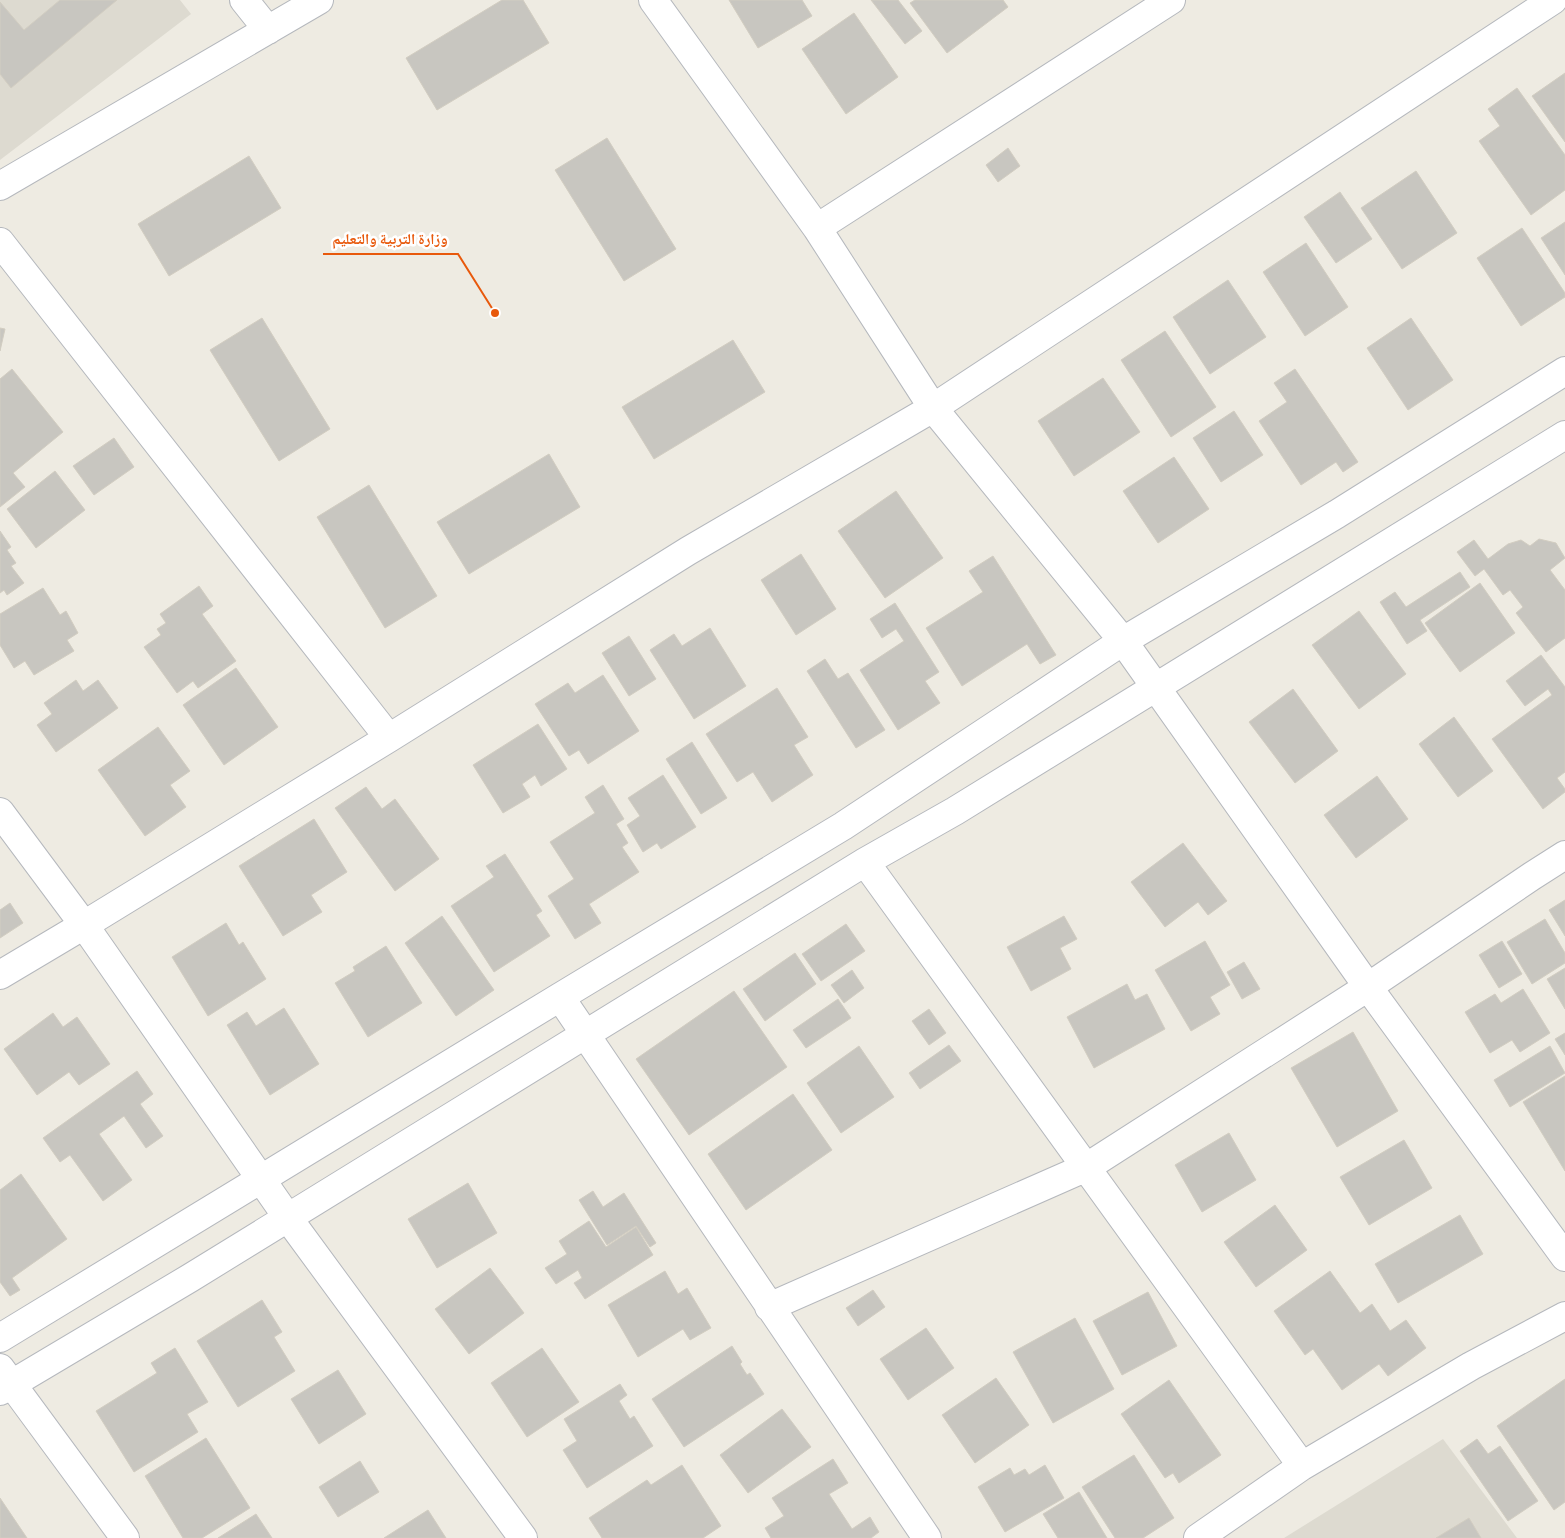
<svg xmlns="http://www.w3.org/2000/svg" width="1565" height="1538" viewBox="0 0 1565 1538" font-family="'PT Sans Narrow','Noto Naskh Arabic',sans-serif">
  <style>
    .education { fill: #dddad0 }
    .building { fill: #c8c6c0; stroke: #d2cdc1 }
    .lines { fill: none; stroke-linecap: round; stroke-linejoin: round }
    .minor-casing { stroke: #b5b8bd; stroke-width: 30 }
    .minor { stroke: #fff; stroke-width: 28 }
    .leader { fill: none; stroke: #e8590c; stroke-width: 2 }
    .callout-dot { fill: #e8590c; stroke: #fff; stroke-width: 2 }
    .callout-label { font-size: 15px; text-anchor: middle; font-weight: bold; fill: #e8590c; stroke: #fff; stroke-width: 5; stroke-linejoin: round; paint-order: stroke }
  </style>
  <rect width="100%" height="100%" fill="#eeebe2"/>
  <!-- education -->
  <path class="education" d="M0 0H180L191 14 0 160Z
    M1443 1439 1517 1538H1284Z"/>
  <!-- building -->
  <path class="building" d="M60 0H117L11 88 0 74V2L24 30Z
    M502 0H523L549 43 437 110 406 58Z
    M729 0H802L812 16 758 48Z
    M871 0H898L922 31 905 44Z
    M915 0H1003L1008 7 947 53 910 3Z
    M854 13 898 77 846 114 802 49Z
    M1565 73V142L1532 96Z
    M1517 88 1565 155V190L1531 215 1479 141 1500 126 1488 109Z
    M607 138 676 249 624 281 555 170Z
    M1008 148 1020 166 998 182 986 165Z
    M249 156 281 208 169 276 138 224Z
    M1416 171 1457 233 1402 269 1361 208Z
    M1340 192 1372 239 1336 263 1304 217Z
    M1565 222V275L1541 238Z
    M1522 228 1565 293V297L1521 326 1477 258Z
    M1306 243 1348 307 1305 336 1263 272Z
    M1228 280 1266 337 1210 374 1173 317Z
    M262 318 330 429 279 461 210 350Z
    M1411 318 1453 380 1408 410 1367 348Z
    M0 328 5 329 0 351Z
    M1165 331 1216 407 1171 437 1121 360Z
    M733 340 765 392 654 459 622 407Z
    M12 369 63 432 13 473 25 487 0 507V379Z
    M1295 369 1358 462 1343 472 1336 462 1301 485 1259 421 1287 402 1274 383Z
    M1103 378 1140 432 1074 476 1038 421Z
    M1234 411 1263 455 1221 482 1193 438Z
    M114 438 134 467 94 495 73 466Z
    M549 454 580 507 469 574 437 522Z
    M1174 457 1209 509 1158 543 1123 491Z
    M55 471 85 510 36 548 7 509Z
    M369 485 437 596 385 628 317 517Z
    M896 491 943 558 885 598 838 531Z
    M0 531 11 547 7 550 16 563 11 566 24 583 7 595 4 590 0 593Z
    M1539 539 1556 543 1565 558 1550 570 1565 590V638L1546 652 1516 613 1523 607 1510 590 1503 595 1484 569 1475 576 1457 552 1474 540 1488 559 1508 544 1521 540 1530 546Z
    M801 554 836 609 796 635 761 580Z
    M993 556 1056 655 1040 664 1027 644 962 686 926 628 983 592 969 571Z
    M1460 572 1470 587 1420 620 1427 631 1407 644 1380 602 1395 592 1406 607Z
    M1480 583 1515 633 1460 672 1425 623Z
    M199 586 213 606 202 614 236 661 198 688 193 681 177 693 144 647 161 635 157 629 166 623 160 614Z
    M43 588 60 615 66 611 78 633 67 640 74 651 34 675 25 661 14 668 0 645V614Z
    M895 603 939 672 925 681 940 703 898 730 860 670 904 641 896 629 882 638 870 619Z
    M1359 611 1406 674 1359 709 1312 645Z
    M710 628 746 686 694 719 650 650 674 634 682 646Z
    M629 636 656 679 629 696 602 653Z
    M1541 655 1565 687V772L1557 778 1565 789V792L1543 809 1492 739 1552 695 1548 689 1525 706 1506 681Z
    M825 659 838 679 848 673 885 730 856 748 807 671Z
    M236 668 278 727 224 765 183 705Z
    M603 675 639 731 588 764 579 750 569 756 535 704 568 683 575 693Z
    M76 680 83 691 98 680 118 708 56 752 37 725 52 714 44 703Z
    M777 688 808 737 794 745 813 775 772 802 753 772 737 782 706 734Z
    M1293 689 1338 751 1295 783 1249 722Z
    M1454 717 1493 771 1458 797 1419 744Z
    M538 724 567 769 541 786 535 775 522 784 530 797 503 813 473 765Z
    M158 727 190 771 170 785 186 807 145 836 98 770Z
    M692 742 727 798 701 814 666 759Z
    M663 775 696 827 661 849 657 843 643 852 627 825 640 816 628 798Z
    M1377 776 1408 819 1356 858 1324 815Z
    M603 785 624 819 616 824 628 843 622 847 639 872 589 904 601 923 575 939 548 896 574 879 550 842 595 813 585 797Z
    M366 787 382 809 395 799 439 859 395 891 335 808Z
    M314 819 347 872 311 895 322 912 283 936 239 866Z
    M1183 843 1227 901 1208 915 1198 902 1165 927 1131 882Z
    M505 854 542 911 536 915 550 936 494 972 451 906 494 877 486 866Z
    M1565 900V936L1549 910Z
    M10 903 23 923 0 938V910Z
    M442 916 494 990 456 1016 405 943Z
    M1064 916 1077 939 1060 948 1071 969 1031 991 1007 947Z
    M1545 919 1565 953V963L1532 984 1507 942Z
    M226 923 239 945 243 942 266 979 208 1016 172 957Z
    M846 924 865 951 821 981 802 954Z
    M1205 941 1230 985 1210 997 1220 1014 1191 1031 1155 970Z
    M1502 941 1522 974 1499 988 1479 955Z
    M386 946 422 1003 368 1037 335 983 355 971 353 967Z
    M795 953 816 984 765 1021 743 989Z
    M1244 962 1260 989 1242 999 1227 972Z
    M1565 968V1009L1547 979Z
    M852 970 864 988 844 1003 831 985Z
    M1127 984 1135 1000 1147 994 1165 1029 1094 1068 1067 1017Z
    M1523 989 1550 1033 1520 1052 1512 1040 1490 1053 1465 1012 1495 994 1501 1003Z
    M734 991 787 1067 689 1135 636 1059Z
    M838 999 851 1018 806 1048 793 1030Z
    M284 1008 319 1064 270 1095 227 1025 247 1012 256 1026Z
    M929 1009 946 1033 929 1045 912 1021Z
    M53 1013 63 1027 77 1017 110 1064 79 1085 69 1072 37 1095 4 1049Z
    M1353 1032 1398 1111 1337 1147 1291 1068Z
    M1565 1033V1055L1555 1039Z
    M949 1045 961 1061 920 1089 909 1073Z
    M859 1046 894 1097 841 1133 807 1083Z
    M1550 1046 1565 1073 1510 1107 1494 1080Z
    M137 1071 153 1094 140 1104 163 1136 146 1148 124 1116 99 1134 132 1180 103 1201 70 1155 60 1162 43 1138Z
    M1565 1076V1171L1523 1102Z
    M793 1094 832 1150 746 1210 708 1154Z
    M1229 1133 1256 1180 1202 1212 1175 1165Z
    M1404 1140 1432 1188 1369 1225 1340 1177Z
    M21 1174 67 1239 12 1278 20 1290 10 1296 0 1282V1190Z
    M468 1183 497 1233 437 1268 408 1219Z
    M593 1191 603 1207 624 1193 656 1243 650 1247 636 1226 607 1245 579 1200Z
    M1275 1205 1307 1250 1256 1287 1224 1242Z
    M1460 1215 1483 1254 1398 1303 1375 1264Z
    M589 1221 606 1247 636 1227 653 1255 585 1299 574 1283 582 1278 578 1270 556 1284 545 1268 567 1254 559 1241Z
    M490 1268 524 1313 469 1354 435 1309Z
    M665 1271 678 1294 687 1288 711 1328 690 1340 683 1329 638 1357 608 1305Z
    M1330 1271 1360 1313 1372 1304 1390 1331 1406 1320 1426 1348 1388 1376 1379 1364 1342 1390 1313 1349 1305 1355 1274 1311Z
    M873 1290 885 1307 858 1326 846 1308Z
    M1148 1292 1177 1346 1122 1375 1093 1321Z
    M262 1300 282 1332 274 1337 295 1371 238 1407 197 1341Z
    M1075 1318 1114 1389 1053 1423 1013 1352Z
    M926 1328 954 1368 908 1400 880 1359Z
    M732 1346 742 1362 740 1364 747 1375 750 1373 764 1394 684 1447 652 1399Z
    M175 1348 208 1402 187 1414 198 1432 134 1472 96 1411 157 1373 151 1363Z
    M542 1348 579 1402 527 1437 491 1383Z
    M338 1370 366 1414 319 1444 291 1399Z
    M996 1378 1029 1425 975 1463 942 1415Z
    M1565 1379V1502L1554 1510 1497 1426Z
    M1169 1380 1221 1455 1179 1483 1173 1473 1165 1478 1121 1414Z
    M620 1384 627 1395 619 1401 630 1419 634 1416 653 1446 587 1488 563 1450 577 1441 564 1419Z
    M782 1409 811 1447 748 1493 720 1455Z
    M206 1438 250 1508 202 1538H183L145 1476Z
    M1477 1439 1488 1454 1500 1446 1538 1501 1508 1521 1460 1451Z
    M1134 1455 1174 1518 1143 1538H1115L1082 1487Z
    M833 1459 848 1483 829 1494 852 1529 870 1517 879 1532 871 1538H771L765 1528 784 1516 772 1498Z
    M360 1461 379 1492 338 1517 319 1487Z
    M682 1465 721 1526 703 1538H602L589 1518 647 1480 651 1485Z
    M1045 1465 1064 1498 1005 1532 978 1487 1010 1468 1014 1475 1025 1469 1029 1475Z
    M1079 1492 1107 1538H1058L1043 1514Z
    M0 1498 27 1538H0Z
    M428 1510 446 1538H384Z
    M256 1514 272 1538H218Z
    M1469 1518 1481 1538H1436Z"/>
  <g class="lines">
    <!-- minor casing -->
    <g class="minor-casing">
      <path id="minor" d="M244 0 268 30
        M653 0 817 228 933 408 1123 641 1368 987 1565 1257
        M0 186 319 0
        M817 228 1171 0
        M0 242 389 738
        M0 812 84 925 0 975
        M865 862 1302 1466
        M560 997 927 1538
        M769 1307 1087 1167 1368 987 1532 876 1565 855
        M0 1338 560 997 843 826 1123 641 1337 514 1565 371
        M0 1368 125 1538
        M0 1391 190 1278 865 862 955 811 1565 435
        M523 1538 288 1218 84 925 389 738 688 551 933 408 1553 0
        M1198 1538 1302 1466 1471 1366 1565 1316"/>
    </g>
    <!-- minor -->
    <use href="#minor" class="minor"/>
  </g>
  <!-- callouts -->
  <path class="leader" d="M495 313L458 254H323"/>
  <circle class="callout-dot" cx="495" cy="313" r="5"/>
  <g class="callout-label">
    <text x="390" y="244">وزارة التربية والتعليم</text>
  </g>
</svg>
